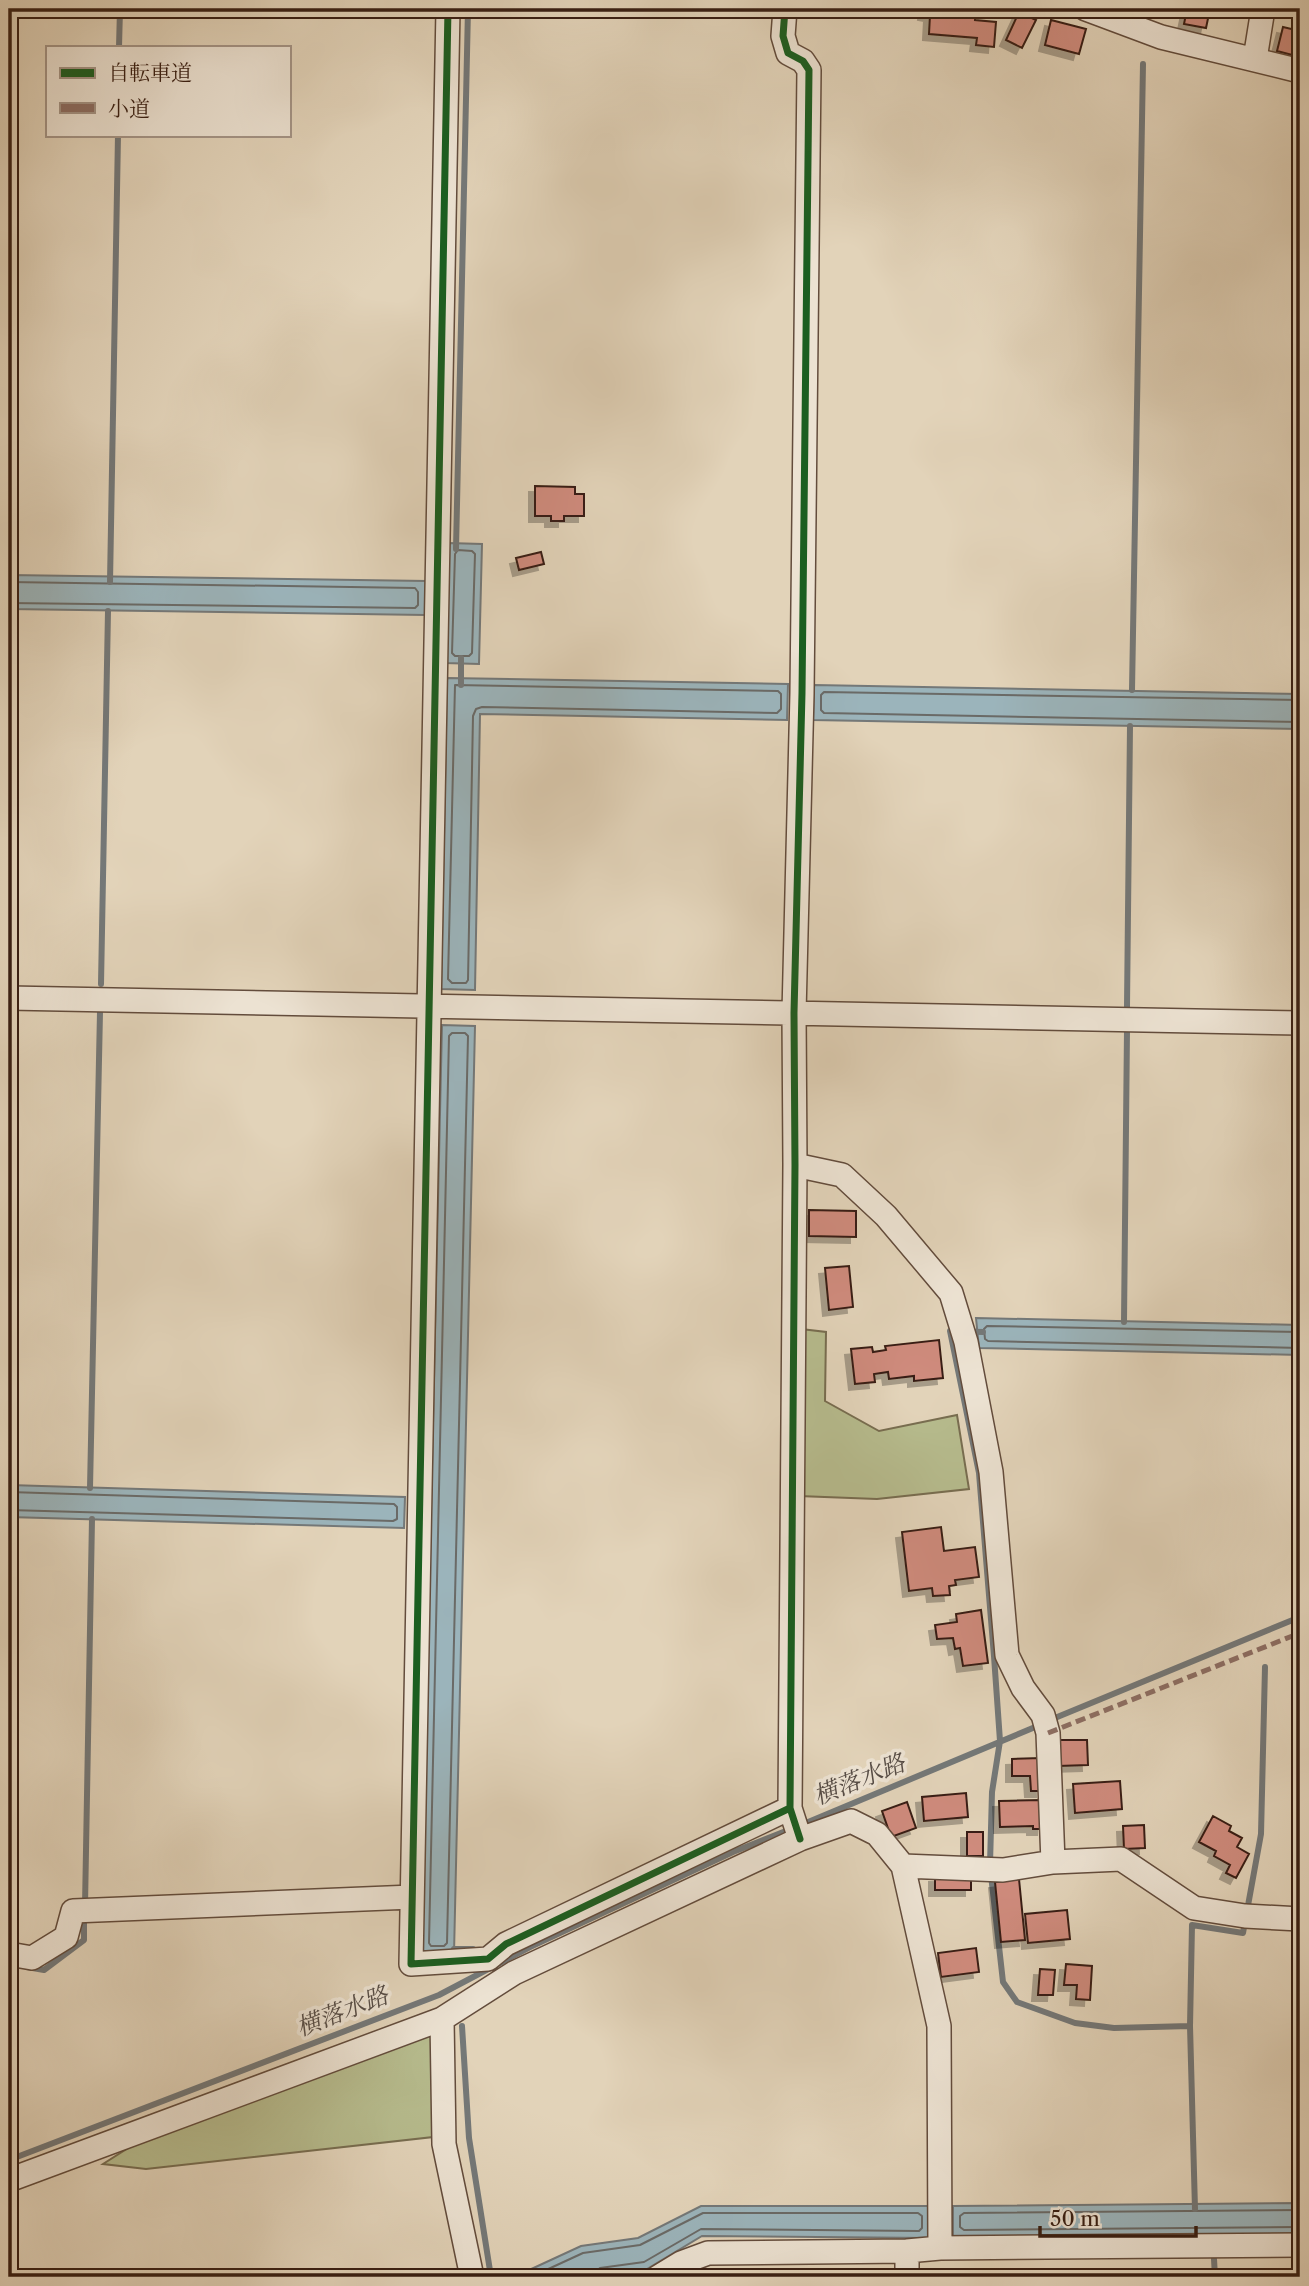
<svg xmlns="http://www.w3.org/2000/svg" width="1309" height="2286" viewBox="0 0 1309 2286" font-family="'Libre Caslon Text','Noto Serif JP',serif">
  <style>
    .green { fill: #b6bb8d; stroke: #786d50; stroke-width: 2 }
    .water { fill: #9bb4bb; stroke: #747878; stroke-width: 2 }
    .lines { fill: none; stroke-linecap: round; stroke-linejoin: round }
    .shore { stroke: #6a6a67; stroke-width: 2 }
    .stream { stroke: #747878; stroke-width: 6 }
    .building { fill: #cf8b7d; stroke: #391f13; stroke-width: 2; filter: url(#shadow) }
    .minor-casing { stroke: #634c3c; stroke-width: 26 }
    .minor { stroke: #ece2d2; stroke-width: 23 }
    .quiet { stroke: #8d6e63; stroke-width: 5; stroke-dasharray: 10 5; stroke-linecap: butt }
    .cycleway-casing { stroke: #ece2d2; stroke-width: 11 }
    .cycleway { stroke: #1b5e20; stroke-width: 7 }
    .labels { text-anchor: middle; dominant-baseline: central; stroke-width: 7; stroke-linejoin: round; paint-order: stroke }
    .water-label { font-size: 24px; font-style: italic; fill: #564c45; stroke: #ece2d2 }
  </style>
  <defs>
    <filter id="shadow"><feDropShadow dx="-6" dy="6" stdDeviation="0" flood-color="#0004"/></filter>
  </defs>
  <rect width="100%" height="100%" fill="#e2d3b9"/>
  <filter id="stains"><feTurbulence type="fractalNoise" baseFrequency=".00286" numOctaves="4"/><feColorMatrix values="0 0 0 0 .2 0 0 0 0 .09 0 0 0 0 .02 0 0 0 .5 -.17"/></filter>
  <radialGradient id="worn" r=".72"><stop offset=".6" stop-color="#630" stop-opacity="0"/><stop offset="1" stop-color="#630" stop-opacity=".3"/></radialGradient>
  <!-- green -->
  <path class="green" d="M801 1329 826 1332 825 1401 879 1431 957 1415 969 1489 877 1499 799 1496Z
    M435 2030 433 2137 146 2169 103 2164 133 2145Z"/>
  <!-- water -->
  <path class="water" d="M448 543 482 544 479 664 445 663Z
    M9 575 426 581 425 615 9 609Z
    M447 678 788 684 787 720 480 714 475 990 441 989Z
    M814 685 1300 694V729L813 720Z
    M442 1025 475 1026 454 1954 421 1953Z
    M976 1318 1300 1325V1355L979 1348Z
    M9 1485 405 1497 404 1528 9 1517Z
    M1300 2203V2234L953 2237V2206Z
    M701 2206H929V2238L702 2236 647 2269 584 2277H514L581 2246 638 2238Z"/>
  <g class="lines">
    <!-- shore -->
    <path class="shore" d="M458 550 472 551 475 554 472 653 469 656H455L452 653 455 554Z
      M9 582 415 588 418 592V605L415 608 9 603
      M455 685 778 691 781 694V709L777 713 482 707 476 709 473 716 468 980 466 983H452L448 979Z
      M1300 700 824 692 821 695V710L824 713 1300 722
      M452 1033H465L468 1036 447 1943 444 1946H431L429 1943 449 1036Z
      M1300 1332 987 1326 984 1329 985 1339 988 1341 1300 1348
      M9 1492 394 1504 397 1507V1519L393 1521 9 1510
      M1300 2210 964 2213 960 2216V2227L964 2230 1300 2227
      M531 2277 583 2253 640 2245 703 2213H918L922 2216V2228L919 2231 701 2229 644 2262 600 2268 595 2272V2277"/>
    <!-- stream -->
    <path class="stream" d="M119 47 120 9
      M456 549 468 9
      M110 582 118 135
      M461 685V658
      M1132 690 1143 64
      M101 984 108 611
      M1127 1007 1130 726
      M1124 1322 1127 1030
      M983 1332 950 1331 979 1473 994 1656 1000 1741 992 1792 990 1864
      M90 1488 100 1012
      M1050 1720 1300 1617
      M801 1825 1040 1725
      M991 1875 1003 1982 1017 2002 1075 2023 1114 2028 1190 2026 1195 2209
      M85 1906 92 1519
      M454 1949H473
      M27 1967 44 1970 84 1940V1917
      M462 2026 469 2138 491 2277
      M1190 2026 1192 1925 1243 1933 1261 1834 1265 1667
      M9 2160 439 1995 530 1947 733 1852 791 1829
      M1214 2259 1215 2277"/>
  </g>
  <!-- building -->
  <path class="building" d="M925 9H976L975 20 996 22 994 47 976 45 977 38 929 34 930 15 924 14Z
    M1187 9H1210L1206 28 1184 24Z
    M1019 12 1036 20 1022 48 1006 40Z
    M1051 20 1086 29 1079 54 1045 45Z
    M1283 27 1300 31V57L1277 51Z
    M535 486 575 487V494H584V516H564V521H551V516H535Z
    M541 552 544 564 519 570 516 558Z
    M809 1210 856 1211V1237L809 1236Z
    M849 1266 853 1307 829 1310 825 1268Z
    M939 1340 943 1378 914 1381V1376L889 1379 888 1372 874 1374 875 1382 855 1384 851 1349 872 1347 873 1352 886 1350 885 1346Z
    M941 1527 944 1551 975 1547 979 1577 955 1580 956 1585 949 1586 950 1595 933 1596 932 1588 909 1591 902 1532Z
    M981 1610 988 1663 963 1666 960 1648 955 1649 953 1638 937 1639 935 1625 957 1622 956 1614Z
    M1057 1740H1087L1088 1765 1058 1766Z
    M1041 1758 1042 1791H1031L1030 1776H1012V1759Z
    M1120 1781 1122 1809 1075 1813 1073 1784Z
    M966 1793 968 1817 924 1821 922 1797Z
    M1043 1800V1829H1033V1826L1000 1827 999 1801Z
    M907 1802 916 1828 891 1837 882 1811Z
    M1213 1816 1231 1826 1229 1831 1242 1838 1237 1847 1249 1854 1236 1878 1226 1873 1230 1865 1214 1856 1216 1851 1199 1842Z
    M1144 1825 1145 1848 1124 1849 1123 1826Z
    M967 1832H983V1856H967Z
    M935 1876 971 1877V1890H935Z
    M1019 1879 1025 1940 1001 1942 995 1882Z
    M1067 1910 1070 1939 1028 1943 1025 1914Z
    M976 1948 979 1972 941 1977 938 1953Z
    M1066 1964 1092 1966 1090 2000 1076 1999 1077 1985H1064Z
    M1040 1969 1055 1970 1053 1995H1038Z
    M721 2272 722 2277H674Z"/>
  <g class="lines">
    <!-- minor casing -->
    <g class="minor-casing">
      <path id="minor" d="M448 9 411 1964 488 1959 506 1944 790 1808
        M785 9 783 36 788 53 803 61 809 70 802 693 794 1013 795 1165 790 1808 800 1839
        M1086 9 1161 37 1300 71
        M1255 59 1263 9
        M9 998 1300 1023
        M795 1165 842 1175 886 1216 951 1293 966 1342 991 1472 1007 1655 1023 1688 1043 1715 1048 1733 1053 1862
        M903 1866 1003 1870 1053 1862 1121 1859 1194 1908 1245 1916 1300 1919
        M9 1954 32 1958 66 1937 73 1911 412 1897
        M442 2019 444 2144 472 2277
        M9 2180 442 2019 514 1973 800 1839 851 1821 877 1834 903 1866 939 2026 940 2248
        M658 2277 681 2263 708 2253 907 2251
        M907 2277V2251L940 2248 1300 2245"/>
    </g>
    <!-- minor -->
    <use href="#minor" class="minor"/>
    <!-- quiet -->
    <path class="quiet" d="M1048 1733 1300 1633"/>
    <!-- cycleway casing -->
    <g class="cycleway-casing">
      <path id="cycleway" d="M448 9 411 1964 488 1959 506 1944 790 1808
        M785 9 783 36 788 53 803 61 809 70 802 693 794 1013 795 1165 790 1808 800 1839"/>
    </g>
    <!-- cycleway -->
    <use href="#cycleway" class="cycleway"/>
  </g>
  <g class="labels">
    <!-- water labels -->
    <g class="water-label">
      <text transform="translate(859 1779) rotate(-22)">横落水路</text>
      <text transform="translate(342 2011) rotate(-21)">横落水路</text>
    </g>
  </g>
  <!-- margin -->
  <rect width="1309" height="2286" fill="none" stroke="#e2d3b9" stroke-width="35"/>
  <rect x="10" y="10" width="1288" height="2265" fill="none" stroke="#391f13" stroke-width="3.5"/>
  <rect x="18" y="18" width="1274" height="2251" fill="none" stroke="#391f13" stroke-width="2"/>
  <!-- legend -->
  <rect x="46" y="46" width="245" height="91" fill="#ece2d2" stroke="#a49486" stroke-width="2"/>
  <rect x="60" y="68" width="35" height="10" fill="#1b5e20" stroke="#a49486" stroke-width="2"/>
  <text x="108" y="80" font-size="21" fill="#391f13">自転車道</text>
  <rect x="60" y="103" width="35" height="10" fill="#8d6e63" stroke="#a49486" stroke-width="2"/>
  <text x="108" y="116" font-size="21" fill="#391f13">小道</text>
  <!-- scale -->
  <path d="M1040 2226v10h156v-10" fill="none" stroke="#391f13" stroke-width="3.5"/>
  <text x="1050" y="2226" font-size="21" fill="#391f13" stroke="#ece2d2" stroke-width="5" paint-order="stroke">50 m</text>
  <rect width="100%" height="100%" filter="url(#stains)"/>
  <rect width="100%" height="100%" fill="url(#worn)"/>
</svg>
